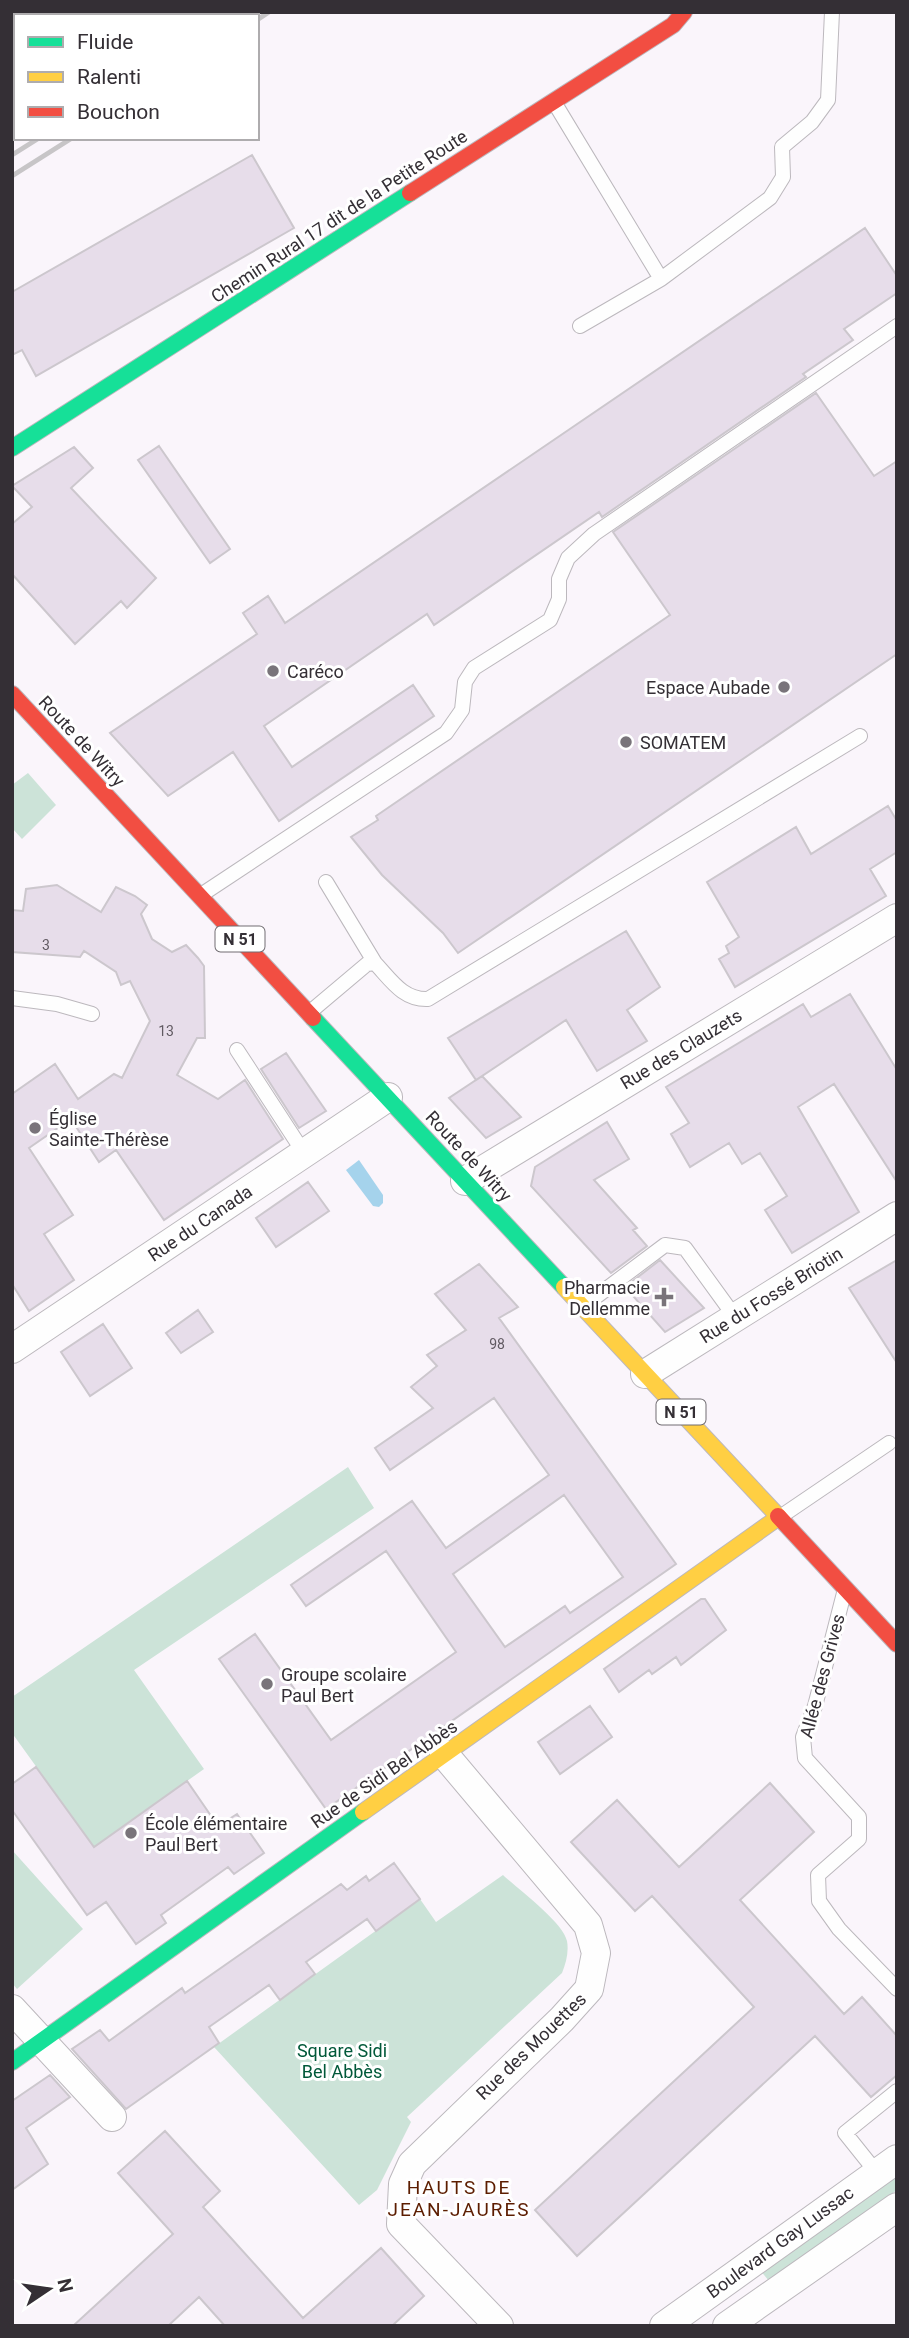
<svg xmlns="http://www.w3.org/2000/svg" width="909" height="2338" viewBox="0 0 909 2338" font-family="Roboto,sans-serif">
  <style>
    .green { fill: #cce3d8 }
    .water { fill: #a5d3ec }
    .building { fill: #e7ddea; stroke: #ccc7cd; stroke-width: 2; fill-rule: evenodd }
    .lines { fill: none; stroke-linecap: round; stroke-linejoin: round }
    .lane-casing { stroke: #bcb8bd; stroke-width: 16 }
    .street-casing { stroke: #bcb8bd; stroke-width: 30 }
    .fast-casing { stroke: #bcb8bd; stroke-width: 18 }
    .slow-casing { stroke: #bcb8bd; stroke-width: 18 }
    .jam-casing { stroke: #bcb8bd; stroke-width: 18 }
    .lane { stroke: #fefefe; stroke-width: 14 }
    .street { stroke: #fefefe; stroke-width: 28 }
    .fast { stroke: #16e098; stroke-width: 16 }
    .slow { stroke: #ffcf43; stroke-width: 16 }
    .jam { stroke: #f24e42; stroke-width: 16 }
    .rail { stroke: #c7c5c7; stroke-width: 5 }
    .poi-dot { fill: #79747a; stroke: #fff; stroke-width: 2.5 }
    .labels { text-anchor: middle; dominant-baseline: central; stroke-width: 6; stroke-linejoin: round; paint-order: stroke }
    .number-label { font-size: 14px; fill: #615a62 }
    .shield { fill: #fff; stroke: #716d72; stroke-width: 2 }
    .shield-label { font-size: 16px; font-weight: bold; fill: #342f35 }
    .street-label { font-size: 18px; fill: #342f35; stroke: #fff }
    .poi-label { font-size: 18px; fill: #342f35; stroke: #fff; text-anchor: start }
    .park-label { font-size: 18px; fill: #015839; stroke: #fff }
    .neighbourhood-label { font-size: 19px; letter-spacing: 2px; fill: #5c1d00; stroke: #fff }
  </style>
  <rect width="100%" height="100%" fill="#faf5fb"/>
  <!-- green -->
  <path class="green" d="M28 773 56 805 22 839 12 828V785Z
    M348 1467 374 1508 134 1670 204 1769 94 1847 12 1733V1697Z
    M12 1850 83 1929 17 1989 12 1983Z
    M503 1875C518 1889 563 1922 567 1941 569 1952 566 1963 562 1973L407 2117 411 2122 377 2190 359 2205 214 2047 420 1899 436 1922Z
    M897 2173V2190L769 2281 759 2269Z"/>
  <!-- water -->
  <path class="water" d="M359 1160 383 1195V1203L379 1207 373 1206 346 1170Z"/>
  <!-- building -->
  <path class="building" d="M252 155 294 228 36 376 22 350 12 355V292Z
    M865 228 897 276V293L844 329 853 340 803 374 806 377 602 517 599 512 434 625 427 614 264 726 292 767 413 685 434 716 279 821 233 752 168 796 110 733 257 634 243 613 268 596 285 623Z
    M816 393 874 476 897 461V654L458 953 443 933 382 875 351 837 378 820 376 816 670 615 613 532Z
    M159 446 230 549 210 563 138 460Z
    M74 447 93 468 71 488 156 578 127 608 121 601 75 644 12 574V524L32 507 12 486Z
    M888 806 897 821V852L870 869 886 896 735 987 719 959 729 953 726 946 739 937 707 882 796 827 811 854Z
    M57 885 101 912 116 887 135 896 147 905 141 914 152 939 172 952 186 945 198 958 204 966 205 1038H197L177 1075 218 1099 245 1080 283 1139 164 1220 116 1150 99 1162 71 1119 29 1148 73 1215 44 1234 74 1280 29 1311 12 1284V1094L55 1064 78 1099 114 1074 122 1078 150 1021 130 981 121 985 116 972 84 951 80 957 12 952V910L23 911 26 889Z
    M626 931 660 987 627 1010 647 1041 597 1071 566 1020 476 1080 448 1038Z
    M850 994 897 1070V1182L834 1084 798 1107 859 1212 792 1253 765 1210 787 1196 760 1153 742 1164 729 1143 690 1167 671 1134 689 1123 666 1087 803 1004 811 1017Z
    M286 1053 326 1111 299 1128 261 1069Z
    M482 1076 521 1117 486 1138 449 1098Z
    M607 1122 629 1159 594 1180 637 1228 633 1230 647 1246 611 1273 531 1186 535 1167Z
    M308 1182 329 1211 276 1247 256 1218Z
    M660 1260 704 1308 665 1332 625 1287Z
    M897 1260V1363L849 1288Z
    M479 1264 518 1307 499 1318 676 1564 326 1809 219 1659 255 1634 331 1740 456 1652 386 1551 306 1606 291 1585 412 1501 446 1548 549 1475 494 1398 390 1470 375 1448 433 1408 411 1387 437 1366 427 1355 466 1330 435 1294ZM564 1495 623 1577 570 1613 565 1606 505 1647 453 1574Z
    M198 1310 213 1332 181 1353 166 1333Z
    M103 1324 132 1368 90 1396 61 1352Z
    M701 1599H705L726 1630 681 1665 676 1657 652 1674 649 1670 619 1692 604 1669Z
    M590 1706 612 1737 560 1774 538 1742Z
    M36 1767 94 1847 187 1781 218 1826 237 1814 264 1853 234 1874 228 1867 161 1915 166 1923 136 1944 106 1902 87 1915 12 1810V1784Z
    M770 1783 814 1832 740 1900 844 2014 862 1997 897 2036V2075L871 2097 815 2036 577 2256 535 2210 754 2007 652 1896 635 1911 571 1842 617 1800 679 1867Z
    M394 1863 420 1899 376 1931 367 1919 306 1962 315 1974 280 2000 269 1985 209 2027 219 2043 126 2109 72 2049 100 2030 109 2041 182 1988 185 1993 341 1884 347 1890 366 1876 369 1881Z
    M50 2075 70 2097 26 2128 48 2164 12 2190V2101Z
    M165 2131 220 2191 203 2207 303 2318 381 2248 424 2296 392 2326H225L199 2297 168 2326H73L173 2234 118 2173Z"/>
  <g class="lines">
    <!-- lane casing -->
    <g class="lane-casing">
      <path id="lane" d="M554 102 661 279 580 326
        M661 279 770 198 783 177 782 147 812 122 828 100 832 12
        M326 882 375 963
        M201 895 446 733 462 710 465 682 474 668 550 620 559 599V579L568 558 594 534 897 326
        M12 998 57 1004 92 1014
        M310 1012 367 964 375 963C391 980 403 1000 428 999L860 736
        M237 1050 304 1153
        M585 1305 665 1245 685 1248 735 1317
        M780 1517 889 1443
        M844 1593 815 1706 803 1737 805 1758 859 1817V1839L818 1875 819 1901 839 1929 897 1989
        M877 2173 845 2133 897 2091"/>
    </g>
    <!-- street casing -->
    <g class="street-casing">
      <path id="street" d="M465 1181 897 918
        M12 1349 388 1097
        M645 1374 897 1216
        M444 1754 588 1925 596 1953 589 1989 562 2019 412 2164 403 2184 401 2224 499 2326
        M12 2009 112 2117
        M664 2326 897 2159
        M727 2326 897 2207"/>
    </g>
    <!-- fast casing -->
    <g class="fast-casing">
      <path id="fast" d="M12 448 410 193
        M313 1018 564 1287
        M12 2062 363 1812"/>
    </g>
    <!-- slow casing -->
    <g class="slow-casing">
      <path id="slow" d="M564 1287 778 1516
        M363 1812 779 1517"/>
    </g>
    <!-- jam casing -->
    <g class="jam-casing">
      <path id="jam" d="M410 193 673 25 684 12
        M12 694 313 1018
        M778 1516 897 1644"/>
    </g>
    <!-- lane -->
    <use href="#lane" class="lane"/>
    <!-- street -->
    <use href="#street" class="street"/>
    <!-- fast -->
    <use href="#fast" class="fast"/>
    <!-- slow -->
    <use href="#slow" class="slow"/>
    <!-- jam -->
    <use href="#jam" class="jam"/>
    <!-- rail -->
    <path class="rail" d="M229 16 235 12
      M257 20 269 12
      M12 155 39 138
      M12 176 72 138"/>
  </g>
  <!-- markers -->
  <g class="poi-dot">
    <circle cx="273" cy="671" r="7"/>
    <circle cx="784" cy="687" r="7"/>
    <circle cx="626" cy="742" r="7"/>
    <circle cx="35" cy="1128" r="7"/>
    <path d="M660.5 1286.5h7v7h7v7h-7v7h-7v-7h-7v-7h7z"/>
    <circle cx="267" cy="1684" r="7"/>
    <circle cx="131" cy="1833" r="7"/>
  </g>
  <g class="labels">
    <!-- number labels -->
    <g class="number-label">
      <text x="46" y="945">3</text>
      <text x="166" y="1031">13</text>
      <text x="497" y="1344">98</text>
    </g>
    <!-- shield labels -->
    <g class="shield">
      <rect x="215.5" y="926.5" width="49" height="25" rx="5"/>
      <rect x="656.5" y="1399.5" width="49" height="25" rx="5"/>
    </g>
    <g class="shield-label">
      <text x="240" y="939">N 51</text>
      <text x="681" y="1412">N 51</text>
    </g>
    <!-- street labels -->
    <g class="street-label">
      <text transform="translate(339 216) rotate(-33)">Chemin Rural 17 dit de la Petite Route</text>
      <text transform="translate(82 741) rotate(47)">Route de Witry</text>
      <text transform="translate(681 1049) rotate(-31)">Rue des Clauzets</text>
      <text transform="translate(469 1156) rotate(47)">Route de Witry</text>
      <text transform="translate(200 1223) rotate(-34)">Rue du Canada</text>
      <text transform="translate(771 1295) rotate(-32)">Rue du Fossé Briotin</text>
      <text transform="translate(822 1676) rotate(-75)">Allée des Grives</text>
      <text transform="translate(384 1774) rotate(-35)">Rue de Sidi Bel Abbès</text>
      <text transform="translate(531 2046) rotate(-44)">Rue des Mouettes</text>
      <text transform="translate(780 2242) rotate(-36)">Boulevard Gay Lussac</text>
    </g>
    <!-- poi labels -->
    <g class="poi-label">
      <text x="287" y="671">Caréco</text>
      <text x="770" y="687" text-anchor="end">Espace Aubade</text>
      <text x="640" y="742">SOMATEM</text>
      <text x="49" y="1118">Église<tspan x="49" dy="21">Sainte-Thérèse</tspan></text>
      <text x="650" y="1287" text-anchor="end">Pharmacie<tspan x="650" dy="21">Dellemme</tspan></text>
      <text x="281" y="1674">Groupe scolaire<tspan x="281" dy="21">Paul Bert</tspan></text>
      <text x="145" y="1823">École élémentaire<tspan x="145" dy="21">Paul Bert</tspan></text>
    </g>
    <!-- park labels -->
    <g class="park-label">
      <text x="342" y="2050">Square Sidi<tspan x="342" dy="21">Bel Abbès</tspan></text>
    </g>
    <!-- neighbourhood labels -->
    <g class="neighbourhood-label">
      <text x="459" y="2187">HAUTS DE<tspan x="459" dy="22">JEAN-JAURÈS</tspan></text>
    </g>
  </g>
  <!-- border -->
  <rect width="909" height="2338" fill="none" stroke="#342f35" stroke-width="28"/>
  <!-- legend -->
  <rect x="14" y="14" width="245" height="126" fill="#ffffff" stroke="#aeacae" stroke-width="2"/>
  <rect x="28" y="37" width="35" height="10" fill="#16e098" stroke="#aeacae" stroke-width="2"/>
  <text x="77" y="49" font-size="21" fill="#342f35">Fluide</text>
  <rect x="28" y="72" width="35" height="10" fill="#ffcf43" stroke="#aeacae" stroke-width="2"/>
  <text x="77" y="84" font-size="21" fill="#342f35">Ralenti</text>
  <rect x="28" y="107" width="35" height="10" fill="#f24e42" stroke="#aeacae" stroke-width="2"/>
  <text x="77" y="119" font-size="21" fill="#342f35">Bouchon</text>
  <!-- north arrow -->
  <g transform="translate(49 2289) rotate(77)" stroke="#ffffff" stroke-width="5" paint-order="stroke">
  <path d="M0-5L12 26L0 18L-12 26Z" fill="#342f35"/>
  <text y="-10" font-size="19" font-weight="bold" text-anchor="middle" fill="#342f35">N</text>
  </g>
</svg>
